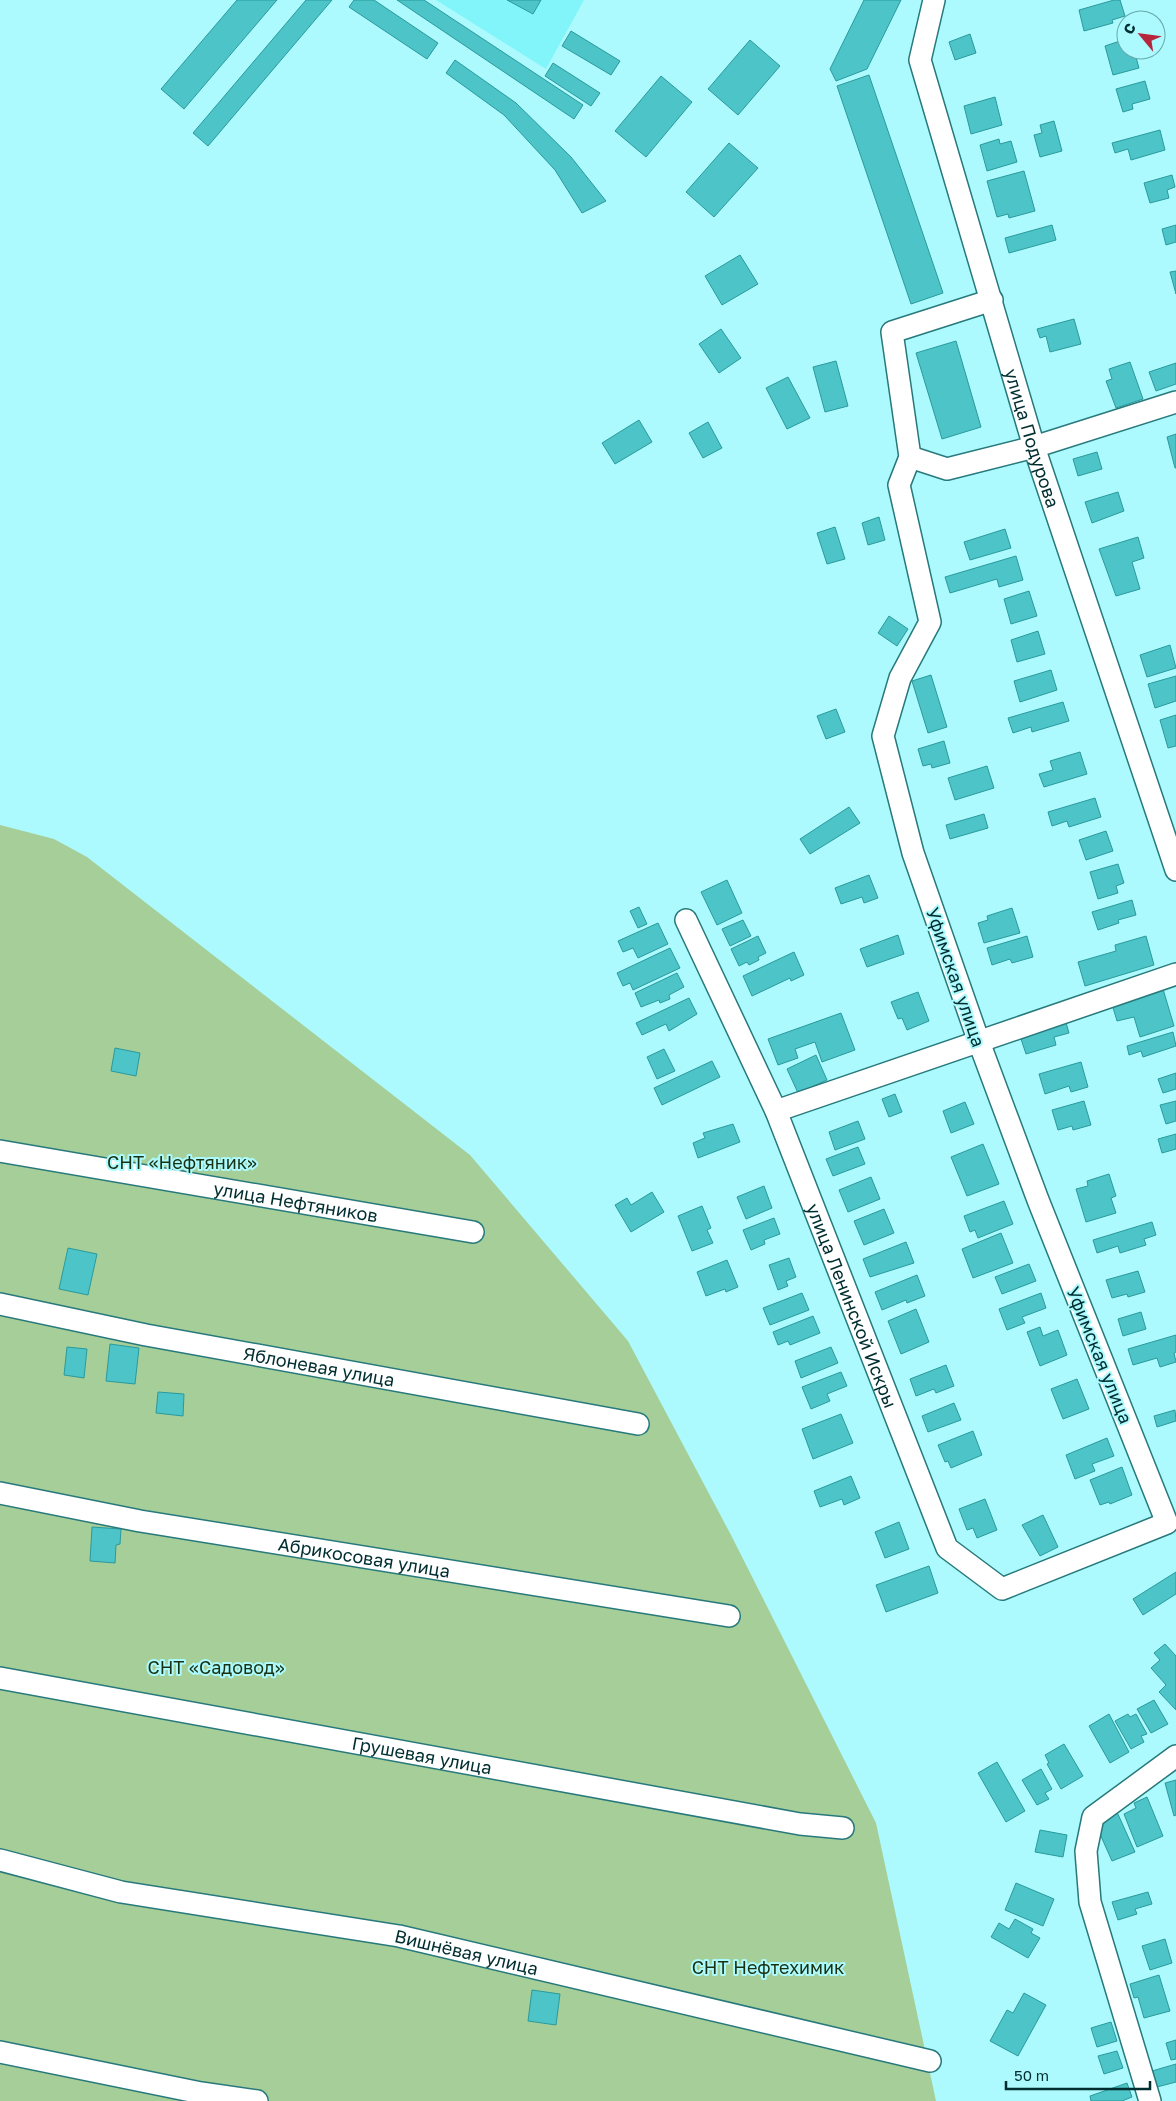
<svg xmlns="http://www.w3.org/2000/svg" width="1176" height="2101" viewBox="0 0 1176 2101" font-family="'Golos Text',sans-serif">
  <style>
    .built { fill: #81f5f9 }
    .green { fill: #a6ce99 }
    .building { fill: #4dc4c7; stroke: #2a9a9d }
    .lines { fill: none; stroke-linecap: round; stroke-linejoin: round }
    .minor-casing { stroke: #28797c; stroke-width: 24 }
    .minor { stroke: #fff; stroke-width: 21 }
    .labels { text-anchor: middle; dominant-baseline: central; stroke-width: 4; stroke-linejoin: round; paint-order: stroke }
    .street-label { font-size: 18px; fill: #002e30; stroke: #acfafd }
    .park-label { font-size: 18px; fill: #193110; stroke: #acfafd }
  </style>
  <rect width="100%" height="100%" fill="#acfafd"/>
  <!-- built -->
  <path class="built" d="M436 0H584L546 69Z"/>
  <!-- green -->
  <path class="green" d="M0 825 54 839 87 857 470 1155 628 1341 732 1537 876 1823 936 2101H0Z"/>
  <!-- building -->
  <path class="building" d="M237 0H277L184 109 161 89Z
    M306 0H332L208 146 193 133Z
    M354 0H374L438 43 427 59 349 7Z
    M397 0H424L583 105 574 119Z
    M507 0H541L533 14Z
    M864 0H901L867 69 836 81 830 69Z
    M1114 0H1120L1125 16 1112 20 1113 23 1084 31 1079 10Z
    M571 31 620 61 611 75 562 46Z
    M970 34 976 53 955 60 949 42Z
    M1126 39V50H1134L1139 68 1113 75 1105 46Z
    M750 40 780 66 738 115 708 89Z
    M455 60 516 103 571 157 606 201 582 213 555 170 504 115 446 73Z
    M553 63 600 93 591 106 545 76Z
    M869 75 943 293 911 304 837 86Z
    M661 76 692 102 646 157 615 131Z
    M1145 81 1150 99 1132 104 1133 109 1123 112 1116 89Z
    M995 97 1002 125 971 134 964 106Z
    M1054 121 1062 151 1040 157 1034 135 1042 133 1040 125Z
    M1160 130 1165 150 1131 160 1128 149 1115 153 1112 143Z
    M999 139 1000 144 1011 141 1017 162 987 171 980 145Z
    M729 143 758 168 714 217 686 192Z
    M1024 171 1035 211 1009 218 1008 214 997 217 987 181Z
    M1172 175 1175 187 1167 190 1169 198 1150 203 1144 183Z
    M1052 225 1056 240 1009 253 1005 238Z
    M1176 225V242L1166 245 1162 229Z
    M740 255 758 284 722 305 705 276Z
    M1176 271V294L1170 272Z
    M1074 319 1081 344 1050 352 1046 336 1040 338 1037 329Z
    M721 329 741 358 719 373 699 344Z
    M956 341 981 427 942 439 916 353Z
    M836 361 848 406 825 412 813 367Z
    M1130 362 1143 399 1116 408 1106 381 1112 379 1109 369Z
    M1176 363V384L1156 391 1149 372Z
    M788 377 810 418 787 429 766 388Z
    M639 420 652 442 615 464 602 443Z
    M708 422 722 448 703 458 689 433Z
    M1176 434V468H1175L1167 437Z
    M1097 452 1102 469 1078 476 1073 459Z
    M1118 492 1124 511 1092 523 1085 502Z
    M879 517 885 540 868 545 862 523Z
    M835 527 845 559 827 564 817 533Z
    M1005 529 1011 548 970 560 964 542Z
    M1138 537 1144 558 1132 562 1140 589 1116 596 1099 549Z
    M1016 556 1023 580 999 587 997 579 950 593 945 577Z
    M1029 591 1037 616 1011 624 1004 599Z
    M889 616 908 629 897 646 878 633Z
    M1038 631 1045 654 1017 662 1011 640Z
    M1170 645 1176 668 1147 677 1140 655Z
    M1051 670 1057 690 1020 702 1014 681Z
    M931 675 947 727 928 733 912 681Z
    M1176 676V701L1155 708 1148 684Z
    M1063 702 1069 721 1032 732 1031 727 1013 733 1008 718Z
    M836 709 845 732 826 739 817 716Z
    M1176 715V746L1168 748 1160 720Z
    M944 741 950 763 932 768 931 764 923 766 918 749Z
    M1080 752 1087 774 1044 787 1039 774 1053 770 1050 761Z
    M987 766 994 788 955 800 948 778Z
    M1095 798 1101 817 1069 827 1067 821 1052 826 1048 812Z
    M849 807 860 823 810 854 800 839Z
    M984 814 988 828 950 839 946 825Z
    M1106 831 1113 851 1086 860 1079 840Z
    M1118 864 1124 883 1116 886 1118 893 1098 899 1090 872Z
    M869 875 878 898 864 903 862 897 841 904 835 888Z
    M727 880 742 913 717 925 701 892Z
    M1132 900 1136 915 1118 920 1119 923 1098 930 1092 912Z
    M639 907 647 924 638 928 630 911Z
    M1012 908 1020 933 984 943 978 923 988 920 987 916Z
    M743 920 751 936 730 946 722 929Z
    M658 923 668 944 638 958 633 948 623 952 618 941Z
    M898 935 904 954 867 967 860 949Z
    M758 936 766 953 758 957 759 960 749 965 747 962 739 966 731 949Z
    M1027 936 1033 957 1012 963 1010 959 992 965 987 948Z
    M1146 936 1154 965 1085 986 1078 962 1116 951 1115 945Z
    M670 948 680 968 633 990 630 983 623 986 617 973Z
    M794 952 804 975 791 981 790 978 752 996 743 976Z
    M677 973 684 987 669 995 670 999 660 1003 659 1000 641 1007 635 993Z
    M1163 989 1174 1026 1140 1037 1134 1017 1117 1021 1112 1004Z
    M918 992 929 1021 907 1030 902 1018 898 1019 891 1002Z
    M689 998 697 1014 669 1031 666 1024 642 1035 636 1023Z
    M841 1013 855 1050 822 1062 815 1042 795 1049 798 1058 778 1065 768 1039Z
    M1065 1019 1069 1033 1054 1037 1056 1045 1026 1054 1019 1033Z
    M1173 1032 1176 1046 1143 1057 1141 1051 1129 1055 1127 1046Z
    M115 1048 140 1053 136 1076 111 1071Z
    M664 1049 675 1071 657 1079 647 1057Z
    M816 1055 827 1080 798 1093 787 1069Z
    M712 1061 720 1077 662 1105 654 1088Z
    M1081 1062 1088 1087 1071 1092 1069 1086 1045 1094 1039 1074Z
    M1176 1073V1089L1163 1093 1158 1079Z
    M895 1094 902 1112 889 1117 882 1099Z
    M1084 1101 1091 1125 1073 1130 1072 1126 1058 1130 1052 1110Z
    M1176 1101V1121L1166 1124 1160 1105Z
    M965 1102 974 1124 951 1133 943 1111Z
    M858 1121 865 1139 835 1150 829 1132Z
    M733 1124 740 1142 698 1158 693 1143 705 1138 703 1133Z
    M1176 1134V1149L1162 1153 1158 1139Z
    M983 1144 999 1184 967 1196 951 1157Z
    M858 1147 865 1164 833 1176 826 1159Z
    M1109 1174 1116 1196 1111 1198 1116 1213 1086 1222 1076 1189 1088 1186 1087 1181Z
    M871 1177 880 1199 848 1212 839 1190Z
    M764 1186 772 1208 746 1219 737 1197Z
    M652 1192 664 1212 631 1232 615 1205 627 1198 631 1205Z
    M1004 1201 1013 1224 978 1238 975 1230 970 1232 964 1216Z
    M702 1206 711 1228 707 1230 713 1243 692 1251 678 1216Z
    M884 1209 894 1233 864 1245 854 1221Z
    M774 1218 780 1234 764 1240 765 1244 751 1250 743 1230Z
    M1152 1222 1156 1235 1144 1239 1146 1245 1120 1253 1118 1246 1097 1253 1093 1240Z
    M1001 1233 1013 1263 973 1278 962 1249Z
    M906 1242 914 1263 870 1277 863 1259Z
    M68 1248 97 1254 88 1295 59 1289Z
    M789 1258 796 1277 786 1281 788 1286 778 1290 769 1265Z
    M727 1260 738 1287 726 1292 725 1289 706 1296 697 1272Z
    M1029 1264 1036 1281 1002 1294 995 1277Z
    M1138 1271 1145 1292 1128 1297 1127 1294 1112 1298 1106 1280Z
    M917 1275 925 1296 907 1303 906 1300 882 1310 875 1292Z
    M802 1293 809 1310 770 1325 763 1308Z
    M1041 1293 1046 1308 1022 1317 1025 1323 1007 1330 999 1309Z
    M916 1309 929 1342 901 1354 888 1321Z
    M1141 1312 1146 1329 1123 1336 1118 1319Z
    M813 1316 820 1333 790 1345 788 1341 778 1345 773 1332Z
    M1040 1327 1043 1336 1058 1330 1067 1355 1040 1366 1027 1332Z
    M1176 1335V1352L1174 1353 1176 1362 1160 1367 1157 1358 1133 1365 1128 1349Z
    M110 1344 139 1348 135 1384 106 1381Z
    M67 1347 87 1349 84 1378 64 1375Z
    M831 1347 838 1363 801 1378 795 1361Z
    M946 1365 954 1386 936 1393 934 1389 916 1396 910 1379Z
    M841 1372 847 1386 827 1394 830 1401 811 1409 802 1387Z
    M1077 1379 1089 1409 1063 1419 1051 1389Z
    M158 1392 184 1394 183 1416 156 1413Z
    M954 1403 961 1420 928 1432 922 1416Z
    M1175 1410 1176 1421 1157 1427 1154 1416Z
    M841 1414 853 1443 813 1459 802 1429Z
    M973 1431 982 1455 951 1468 948 1461 945 1462 938 1445Z
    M1107 1438 1114 1456 1092 1464 1095 1471 1075 1479 1066 1455Z
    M1122 1467 1132 1495 1110 1504 1109 1502 1100 1505 1090 1480Z
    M851 1476 860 1498 844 1505 842 1499 820 1507 814 1491Z
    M985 1499 997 1530 977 1538 973 1528 967 1530 959 1509Z
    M1043 1515 1058 1547 1040 1556 1022 1525Z
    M899 1522 909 1549 885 1558 875 1532Z
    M92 1527 121 1529 120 1544 116 1545 115 1563 90 1561Z
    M929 1566 938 1593 886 1612 876 1585Z
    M1176 1572V1594L1143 1615 1133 1599Z
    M1165 1644 1176 1656V1710L1159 1692 1166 1685 1151 1668 1160 1660 1154 1653Z
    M1154 1700 1168 1724 1151 1733 1137 1709Z
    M1109 1714 1129 1752 1110 1763 1089 1726Z
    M1128 1714 1130 1717 1136 1714 1147 1734 1141 1736 1144 1742 1131 1749 1115 1721Z
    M1064 1744 1083 1776 1061 1789 1047 1764 1049 1763 1045 1755Z
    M997 1762 1025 1811 1006 1822 978 1773Z
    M1041 1769 1052 1789 1045 1793 1049 1799 1037 1805 1022 1780Z
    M1176 1780V1815L1174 1816 1165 1783Z
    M1147 1797 1163 1836 1137 1847 1124 1814 1136 1808 1134 1803Z
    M1117 1812 1135 1852 1112 1861 1096 1825 1108 1820 1106 1816Z
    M1040 1830 1067 1835 1063 1857 1035 1852Z
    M1016 1883 1054 1899 1043 1926 1005 1910Z
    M1148 1892 1152 1904 1135 1909 1137 1914 1118 1920 1112 1902Z
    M1015 1919 1033 1929 1031 1933 1040 1938 1028 1958 991 1937 999 1923 1009 1929Z
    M1165 1939 1172 1963 1150 1970 1142 1946Z
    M1159 1975 1170 2011 1144 2018 1138 1997 1134 1998 1130 1984Z
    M532 1990 560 1994 556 2025 528 2021Z
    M1024 1993 1046 2005 1018 2056 990 2041 1007 2010 1013 2013Z
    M1111 2022 1117 2041 1097 2047 1091 2028Z
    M1176 2040V2059L1171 2060 1166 2043Z
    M1117 2051 1123 2068 1104 2074 1098 2056Z
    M1176 2064V2082L1157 2087 1152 2071Z
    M1127 2083 1132 2097 1122 2101H1091L1090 2096Z"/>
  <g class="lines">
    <!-- minor casing -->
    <g class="minor-casing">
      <g id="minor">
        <path id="s1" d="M934 0 920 60 1034 447 1176 870"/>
        <path d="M910 457 947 469 1034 447 1176 402"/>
        <path id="s2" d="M686 920 776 1111 947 1548 1002 1589 1167 1523 1038 1200 979 1042 913 853 883 736 900 678 930 622 899 485 910 457 892 332 992 300"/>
        <path d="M776 1111 1176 974"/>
        <path id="s3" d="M0 1151 473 1232"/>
        <path id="s4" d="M0 1304 146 1335 638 1424"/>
        <path id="s5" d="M0 1493 140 1521 729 1616"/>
        <path id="s6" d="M0 1678 800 1824 843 1828"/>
        <path id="s7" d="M0 1860 121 1892 399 1936 930 2061"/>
        <path d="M0 2052 201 2093 257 2101"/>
        <path d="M1150 2101 1090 1902 1086 1851 1093 1817 1176 1756"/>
      </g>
    </g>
    <!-- minor -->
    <use href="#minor" class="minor"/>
  </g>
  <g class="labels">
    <!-- street labels -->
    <g class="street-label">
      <text stroke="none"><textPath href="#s1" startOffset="456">улица Подурова</textPath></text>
      <text transform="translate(956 977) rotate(71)">Уфимская улица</text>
      <text stroke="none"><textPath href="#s3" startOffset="300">улица Нефтяников</textPath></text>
      <text stroke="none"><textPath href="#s2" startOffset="420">улица Ленинской Искры</textPath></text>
      <text transform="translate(1100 1355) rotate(68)">Уфимская улица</text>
      <text stroke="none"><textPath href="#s4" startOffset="325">Яблоневая улица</textPath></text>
      <text stroke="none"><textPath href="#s5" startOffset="370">Абрикосовая улица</textPath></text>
      <text stroke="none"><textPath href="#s6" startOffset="429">Грушевая улица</textPath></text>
      <text stroke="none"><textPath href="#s7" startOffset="476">Вишнёвая улица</textPath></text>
    </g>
    <!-- park labels -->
    <g class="park-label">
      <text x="182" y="1162">СНТ «Нефтяник»</text>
      <text x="216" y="1667">СНТ «Садовод»</text>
      <text x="768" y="1967">СНТ Нефтехимик</text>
    </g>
  </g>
  <!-- north arrow -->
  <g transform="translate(1141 35) rotate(299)"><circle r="24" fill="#acfafd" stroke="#67a8ab"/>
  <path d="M0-4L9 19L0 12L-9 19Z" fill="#b7253d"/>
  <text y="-8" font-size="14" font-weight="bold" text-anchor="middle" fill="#002e30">С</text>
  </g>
  <!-- scale -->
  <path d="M1006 2081v8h144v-8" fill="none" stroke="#002e30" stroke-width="2.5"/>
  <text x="1014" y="2081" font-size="15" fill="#002e30" stroke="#acfafd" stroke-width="4" paint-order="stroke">50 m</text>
</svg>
